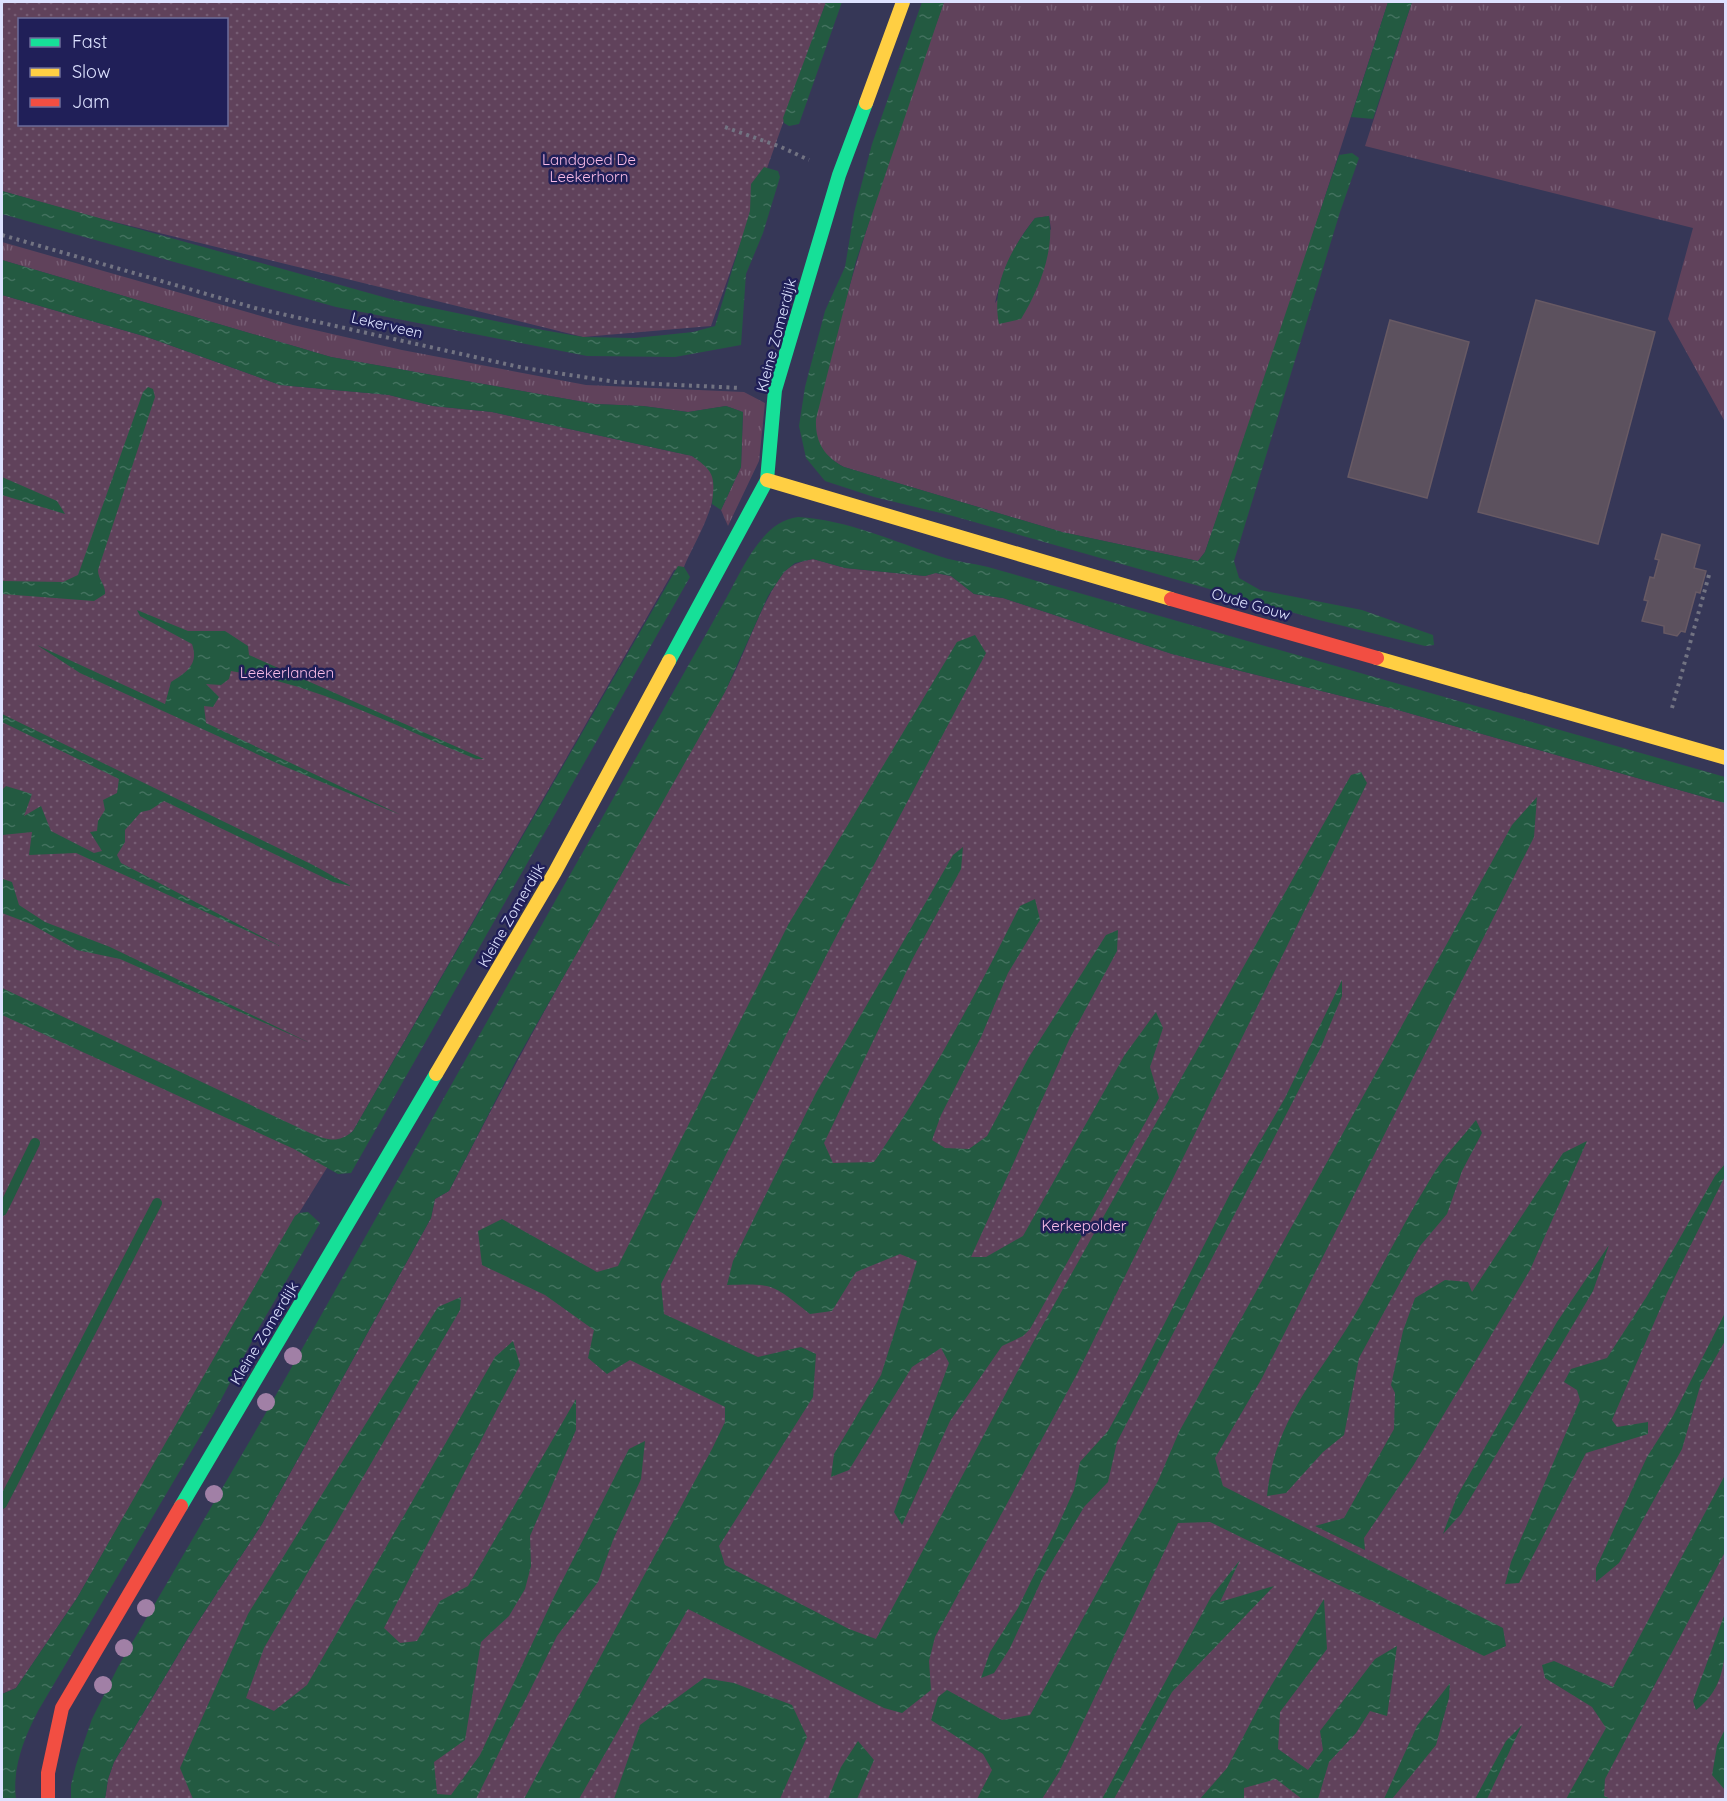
<svg xmlns="http://www.w3.org/2000/svg" width="1727" height="1801" viewBox="0 0 1727 1801" font-family="Quicksand,sans-serif">
  <style>
    .grass { fill: url(#grass-tufts); fill-rule: evenodd }
    .park { fill: url(#park-dots); fill-rule: evenodd }
    .water { fill: url(#water-ripples) }
    .lines { fill: none; stroke-linecap: round; stroke-linejoin: round }
    .stream { stroke: #235a41; stroke-width: 10 }
    .building { fill: #5c515e; stroke: #685a64; stroke-width: 1.5 }
    .path { stroke: #727382; stroke-width: 4; stroke-dasharray: 3 4.5; stroke-linecap: butt }
    .fast { stroke: #16e098; stroke-width: 14 }
    .slow { stroke: #ffcf43; stroke-width: 14 }
    .jam { stroke: #f24e42; stroke-width: 14 }
    .tree { fill: #a180a6 }
    .labels { text-anchor: middle; dominant-baseline: central; stroke-width: 5; stroke-linejoin: round; paint-order: stroke }
    .park-label { font-size: 15px; fill: #f8bbe6; stroke: #201f58 }
    .street-label { font-size: 15px; fill: #dde2ff; stroke: #201f58 }
  </style>
  <defs>
    <pattern id="grass-tufts" width="24" height="20" patternUnits="userSpaceOnUse" patternTransform="scale(1.5)"><rect width="24" height="20" fill="#60425b"/><path d="M3 7l-1-3M5 7V3M7 7l1-3M15 17l-1-3M17 17v-4M19 17l1-3" fill="none" stroke="#765d74"/></pattern>
    <pattern id="park-dots" width="8" height="8" patternUnits="userSpaceOnUse" patternTransform="scale(1.5)"><rect width="8" height="8" fill="#60425b"/><path d="M2 2h.1M6 6h.1" fill="none" stroke="#765d74" stroke-width="1.8" stroke-linecap="round"/></pattern>
    <pattern id="water-ripples" width="26" height="14" patternUnits="userSpaceOnUse" patternTransform="scale(1.5)"><rect width="26" height="14" fill="#235a41"/><path d="M2 4q2-2 4 0t4 0M15 11q2-2 4 0t4 0" fill="none" stroke="#42715e"/></pattern>
  </defs>
  <rect width="100%" height="100%" fill="#363757"/>
  <!-- grass -->
  <path class="grass" d="M944 2H1388L1271 363 1205 552 1198 561 1062 532 844 467C831 460 818 450 815 434 810 410 824 381 830 358 861 237 902 119 944 2ZM1049 216 1051 229 995 303C1002 271 1014 244 1035 218Z
    M1412 2H1725V422L1668 319 1693 228 1365 146Z
    M2 242 293 325 402 350 586 385 744 392 765 403 759 461 728 526 721 510 741 467 743 412 726 406 688 412 643 406 595 404 331 357 2 260Z"/>
  <!-- park -->
  <path class="park" d="M2 2H826L711 326 583 337 86 215 2 191ZM20 20H226V124H20Z
    M2 295 147 337 280 385 389 395 433 406 492 412 692 456C697 459 704 463 708 467 729 489 693 544 684 567L674 570 353 1131 346 1137 299 1213 77 1598 16 1688 2 1694Z
    M813 559 845 568 925 576 935 573 951 576 974 594 1003 598 1172 654 1398 710 1725 803V1799L105 1800 108 1779 114 1762 194 1628 262 1524 431 1218 435 1199 449 1191C536 1022 629 857 724 693 745 657 758 608 782 575 790 564 800 562 813 559Z"/>
  <!-- water -->
  <path class="water" d="M826 2H842L799 124 789 126 784 123 783 118Z
    M922 2H944L856 261 816 419C815 442 824 456 844 467L1062 532 1198 561 1205 552 1339 155 1352 153 1359 158 1340 212 1234 561 1239 578 1260 590 1362 610 1433 635 1434 645 1425 646 1319 620 953 516 874 497 825 481 806 458 799 426 805 387 825 311 845 267 854 213 872 144Z
    M1388 2H1412L1373 119 1351 117Z
    M764 167 778 171 780 177 763 233 746 274 741 345 675 357 587 356 336 307 2 214V191L394 300 520 326 583 337 635 338 693 332 715 326 750 211 751 184Z
    M1049 216C1055 250 1039 290 1021 319L999 324C991 284 1011 249 1035 218Z
    M2 260 331 357 595 404 643 406 688 412 726 406 743 412 741 467 721 510 712 504C715 477 715 472 692 456L492 412 433 406 389 395 280 385 147 337 2 295Z
    M148 387 153 389 155 397 98 570C98 580 106 585 105 594L94 601 2 594V581L63 582 78 575 143 392Z
    M2 477 57 501 65 514 2 495Z
    M798 517C849 520 894 542 942 557 957 562 973 563 988 567L1725 777V803L1398 710 1172 654 1003 598 974 594 951 576 936 573 925 576 845 568 813 559 795 563 784 572 768 596 725 692 517 1059 449 1191 435 1199 431 1218 262 1524 194 1628 114 1762 108 1779 105 1799 71 1800V1785L76 1765 92 1719 118 1667 259 1425 723 604C740 575 760 521 798 517Z
    M678 566 684 567 690 577 351 1173 338 1174 294 1149 2 1015V988L310 1133C327 1140 338 1144 353 1131Z
    M137 610 188 631H225L248 646 249 655 484 759H476C397 727 316 684 231 671L229 679 221 685 206 684 219 697 213 707 204 706 206 723 401 815 281 765 80 673 37 645 165 704 171 682C187 672 199 664 192 644L140 616Z
    M975 635 986 653 829 950 661 1284 664 1314 758 1357 801 1347 816 1354 813 1397 719 1546 725 1565 849 1629 876 1639 1031 1346 1351 775 1361 772 1367 783 1077 1374 935 1637 929 1661 931 1690 902 1713 884 1708 688 1609 579 1799H524L712 1449 725 1422V1407L630 1360 607 1374 588 1358 594 1330 545 1295 482 1265 478 1231 502 1219 597 1272 618 1266 788 925 957 642Z
    M2 714 313 865 351 886 333 882 164 801 150 810 141 812 125 830V842L117 855 121 863 280 946 76 853 29 855 32 832 2 835V790L6 786 32 794 24 816 41 806 51 831 94 853 102 851 90 832 97 831 98 821 105 810 103 800 117 793 119 779 2 722Z
    M1537 797 1534 837 1262 1378 1215 1458 1223 1486 1503 1628 1506 1646 1484 1656 1210 1522 1178 1523 1059 1772 1042 1799H977L992 1770 983 1754 931 1720 938 1697 947 1690 1002 1720 1030 1715 1158 1481 1179 1432 1512 825Z
    M963 847 961 869 913 958 824 1143 833 1163 874 1162C930 1080 976 995 1020 906L1035 899 1040 920 1008 973 981 1037 941 1115 932 1140 945 1148 969 1149 987 1136 1029 1057 1106 935 1118 930 1117 951 1069 1040 971 1257H986L1023 1236 1124 1056 1156 1012 1163 1028 1150 1067 1159 1098 1030 1329 1023 1336 1002 1346 950 1421 902 1525 894 1512 949 1363 941 1348 912 1367 849 1470 831 1477 834 1454 881 1375 917 1261 900 1254 856 1272 832 1311 810 1314C773 1285 775 1283 727 1285L733 1261 816 1093 953 855Z
    M3 879 12 882 19 905 45 922 110 947 310 1043 120 959 77 950 31 924 2 913Z
    M1342 980V996L1320 1049 1117 1442 1108 1482 1084 1507 1043 1577 1010 1648 994 1673 981 1678 990 1652 1018 1608 1057 1528 1074 1490 1080 1462 1108 1431 1136 1380 1234 1186 1285 1098Z
    M1476 1120 1482 1133 1462 1171 1447 1214 1420 1246 1359 1358 1344 1435 1323 1452 1286 1493 1267 1496C1275 1418 1316 1381 1353 1318 1380 1272 1403 1223 1431 1178 1443 1157 1461 1139 1476 1120Z
    M1587 1141 1530 1270 1413 1466 1364 1538 1365 1550 1315 1526 1344 1518 1394 1429 1395 1393 1391 1385 1403 1331 1415 1298 1445 1280 1468 1282 1472 1292 1563 1153Z
    M1725 1164V1176L1667 1293 1612 1420 1617 1427 1648 1422V1434L1586 1453 1519 1583 1505 1584 1511 1562 1580 1400 1577 1390 1564 1382 1571 1369 1607 1358 1647 1296 1715 1176Z
    M308 1212 320 1223 260 1326 214 1413 38 1711C24 1738 12 1768 16 1799H2V1694L16 1688 77 1598 295 1216 299 1213Z
    M1609 1245 1593 1291 1461 1514 1443 1534 1457 1496 1557 1322Z
    M461 1297 460 1310 264 1648 246 1698 274 1711 307 1685 495 1357 513 1341 520 1365 384 1628 400 1643 417 1641 440 1601 468 1586 576 1399V1430L530 1536 531 1566 525 1589 509 1616 481 1642 465 1740 434 1762 437 1794 451 1795 480 1755 553 1599 629 1449 645 1441 641 1479 613 1540 598 1582 557 1636 476 1799H193L180 1768 248 1614 438 1307Z
    M1725 1313V1341L1701 1383 1682 1449 1619 1563 1596 1582V1568L1647 1457 1673 1416Z
    M1725 1475V1552L1605 1779 1604 1796 1611 1799H1566L1606 1728 1592 1707 1545 1678 1542 1665 1554 1661 1613 1687Z
    M1240 1560 1220 1602 1274 1586 1172 1692 1114 1799H1102L1211 1597Z
    M1324 1599 1327 1649 1280 1712 1278 1749 1308 1770 1323 1750 1320 1731 1375 1659 1397 1646 1387 1716 1370 1711 1356 1733 1329 1762 1318 1799H1302L1276 1779 1244 1788V1799H1200L1227 1768 1263 1699Z
    M1725 1613C1726 1654 1727 1687 1696 1710L1693 1701Z
    M704 1678 734 1683 792 1705 807 1737 780 1799H614L640 1725Z
    M1450 1683 1449 1698 1436 1745 1392 1799H1384L1417 1726Z
    M1522 1725 1487 1799H1475L1506 1741Z
    M1725 1729 1726 1790H1725L1712 1775 1717 1746Z
    M858 1741 874 1760 857 1799H828L841 1767Z"/>
  <g class="lines">
    <!-- stream -->
    <path class="stream" d="M2 1211 35 1143
      M2 1504 157 1203"/>
  </g>
  <!-- building -->
  <path class="building" d="M1536 300 1655 332 1598 544 1478 512Z
    M1390 320 1469 342 1427 498 1348 477Z
    M1662 534 1700 545 1694 568 1706 571 1700 593 1696 592 1685 632 1681 631 1677 636 1664 633V626L1642 621 1648 601 1644 600 1650 577 1654 578 1659 560 1655 559Z"/>
  <g class="lines">
    <!-- path -->
    <path class="path" d="M725 127 781 147 809 160
      M2 235 255 308 524 368 616 382 741 388
      M1672 708 1709 575"/>
    <!-- fast -->
    <path class="fast" d="M669 661 767 480 775 390 839 175 866 103
      M181 1506 436 1074"/>
    <!-- slow -->
    <path class="slow" d="M866 103 903 2
      M767 480 1171 599
      M1377 658 1726 758
      M436 1074 555 872 669 661"/>
    <!-- jam -->
    <path class="jam" d="M1171 599 1377 658
      M48 1800V1773L62 1708 181 1506"/>
  </g>
  <!-- trees -->
  <g class="tree">
    <circle cx="293" cy="1356" r="9"/>
    <circle cx="266" cy="1402" r="9"/>
    <circle cx="214" cy="1494" r="9"/>
    <circle cx="146" cy="1608" r="9"/>
    <circle cx="124" cy="1648" r="9"/>
    <circle cx="103" cy="1685" r="9"/>
  </g>
  <g class="labels">
    <!-- park labels -->
    <g class="park-label">
      <text x="589" y="159">Landgoed De<tspan x="589" dy="17">Leekerhorn</tspan></text>
      <text x="287" y="672">Leekerlanden</text>
      <text x="1084" y="1225">Kerkepolder</text>
    </g>
    <!-- street labels -->
    <g class="street-label">
      <text transform="translate(387 325) rotate(13)">Lekerveen</text>
      <text transform="translate(776 335) rotate(-75)">Kleine Zomerdijk</text>
      <text transform="translate(1251 604) rotate(16)">Oude Gouw</text>
      <text transform="translate(511 915) rotate(-60)">Kleine Zomerdijk</text>
      <text transform="translate(264 1333) rotate(-59)">Kleine Zomerdijk</text>
    </g>
  </g>
  <!-- border -->
  <rect width="1727" height="1801" fill="none" stroke="#dde2ff" stroke-width="6"/>
  <!-- legend -->
  <rect x="18" y="18" width="210" height="108" fill="#201f58" stroke="#6c6d9b" stroke-width="1.5"/>
  <rect x="30" y="38" width="30" height="9" fill="#16e098" stroke="#6c6d9b" stroke-width="1.5"/>
  <text x="72" y="48" font-size="18" fill="#dde2ff">Fast</text>
  <rect x="30" y="68" width="30" height="9" fill="#ffcf43" stroke="#6c6d9b" stroke-width="1.5"/>
  <text x="72" y="78" font-size="18" fill="#dde2ff">Slow</text>
  <rect x="30" y="98" width="30" height="9" fill="#f24e42" stroke="#6c6d9b" stroke-width="1.5"/>
  <text x="72" y="108" font-size="18" fill="#dde2ff">Jam</text>
</svg>
